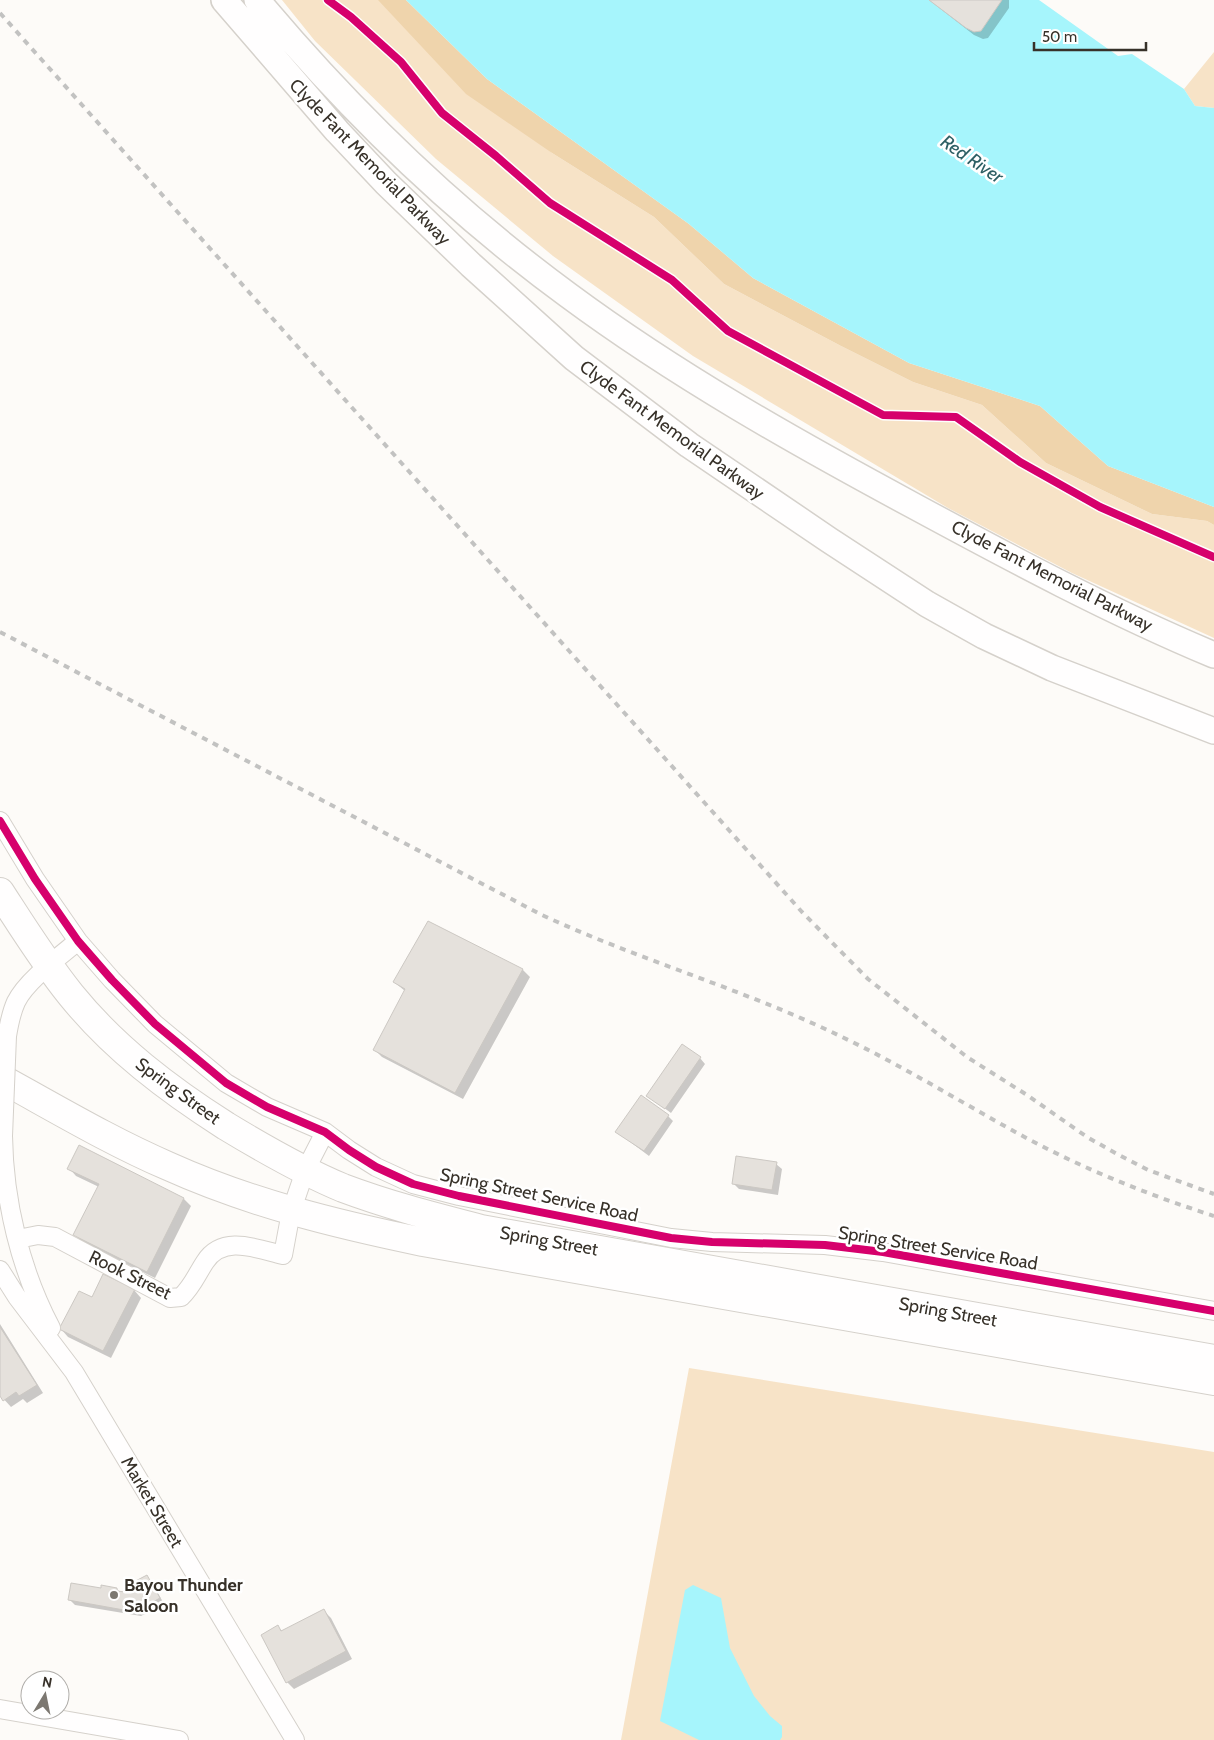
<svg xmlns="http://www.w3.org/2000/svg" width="1214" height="1740" viewBox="0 0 1214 1740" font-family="Cabin,sans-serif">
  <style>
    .green { fill: #f7e3c7 }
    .forest { fill: #efd4ac }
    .water { fill: #a6f5fc }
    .shadow { fill: #0003 }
    .building { fill: #e5e1dc; stroke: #ccc8c3 }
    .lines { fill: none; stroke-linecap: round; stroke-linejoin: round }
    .street-casing { stroke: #d5d1cb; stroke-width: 20 }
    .secondary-casing { stroke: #d5d1cb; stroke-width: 28 }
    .primary-casing { stroke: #d5d1cb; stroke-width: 30 }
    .street { stroke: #fffefe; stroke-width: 18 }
    .secondary { stroke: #fffefe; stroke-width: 25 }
    .primary { stroke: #fffefe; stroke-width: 28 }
    .rail { stroke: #c2c2c1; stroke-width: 4; stroke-dasharray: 6 6; stroke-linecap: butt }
    .street-bridge-casing { stroke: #d5d1cb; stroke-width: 20; stroke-linecap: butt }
    .street-bridge { stroke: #fffefe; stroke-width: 18 }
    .cycleway-casing { stroke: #fff; stroke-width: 11 }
    .cycleway { stroke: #d6006c; stroke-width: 8 }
    .poi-dot { fill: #7c7871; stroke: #fff; stroke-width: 2 }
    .labels { text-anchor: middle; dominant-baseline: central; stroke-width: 5; stroke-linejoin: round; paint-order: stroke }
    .street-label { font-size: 18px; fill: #373129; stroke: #fff }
    .poi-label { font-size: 18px; font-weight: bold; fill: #373129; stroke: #fff; text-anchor: start }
    .water-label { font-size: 19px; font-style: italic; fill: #2d5f64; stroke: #fff }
  </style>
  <rect width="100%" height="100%" fill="#fdfbf8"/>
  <!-- green -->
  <path class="green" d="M282 0H379L552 153 654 217 724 284 841 346 913 382 982 405 1046 463 1152 514 1207 521 1214 525V638L1072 573 948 508 693 356 553 256 436 159 315 41Z
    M1214 52V108L1195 106 1184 89Z
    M689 1368 1214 1452V1740H621Z"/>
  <!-- forest -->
  <path class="forest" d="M378 0H406L487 79 689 224 753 278 909 363 1040 406 1108 466 1214 507V525L1207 521 1152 514 1046 463 982 405 913 382 841 346 724 284 654 217 552 153 466 94Z"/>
  <!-- water -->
  <path class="water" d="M406 0H1039L1118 56 1132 54 1184 89 1195 106 1214 108V507L1108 466 1040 406 909 363 753 278 689 224 487 79Z
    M693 1585 721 1598 730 1648 754 1696 770 1716 782 1726V1737L780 1740H699L660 1721 685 1590Z"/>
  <!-- shadow -->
  <path class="shadow" d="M929 0H1009V8L988 38 983 39 974 35Z
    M429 922 523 970 530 977 463 1099 382 1057 375 1050 405 991 394 982Z
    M700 1058 705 1064 671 1113 648 1096Z
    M668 1116 673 1121 649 1156 617 1132Z
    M776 1164 782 1169 778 1195 739 1189 733 1183Z
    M69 1168 184 1199 191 1206 155 1278 82 1242 75 1235 99 1187 76 1176Z
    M134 1290 141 1298 111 1358 68 1337 61 1329 92 1299Z
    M0 1324 43 1393 27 1403 23 1399 11 1407 0 1395Z
    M146 1576 152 1582 164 1604 141 1616 75 1605 69 1599 102 1590 117 1589 120 1592 126 1593Z
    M324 1611 331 1618 352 1659 294 1689 287 1682 278 1627 283 1632Z"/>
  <!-- building -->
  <path class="building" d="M929 0H1002L981 31 974 32 966 28Z
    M428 921 523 969 455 1093 373 1050 405 989 393 982Z
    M682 1044 701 1057 665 1109 646 1096Z
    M641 1095 669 1115 644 1151 615 1132Z
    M79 1145 184 1198 147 1272 73 1235 99 1184 67 1169Z
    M736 1156 777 1162 772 1190 732 1184Z
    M103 1274 135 1289 103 1351 59 1329 79 1291 92 1297Z
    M0 1327 37 1385 19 1396 16 1392 3 1401 0 1396Z
    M147 1575 160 1598 135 1612 68 1600 71 1583 101 1588V1585L117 1588V1591L125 1592 126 1586Z
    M324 1609 346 1651 286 1683 261 1635 278 1625 281 1631Z"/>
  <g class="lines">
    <!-- street casing -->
    <g class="street-casing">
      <path id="street" d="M0 821 35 879 78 941 112 980 155 1024 226 1083 267 1107 325 1132 349 1150 376 1167 413 1184 459 1196 671 1238 712 1242 825 1245 883 1252 1214 1311
        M7 1036C9 1024 11 1013 16 1002 26 981 60 956 78 941
        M3 1136C4 1201 20 1269 51 1328
        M18 1239 38 1235 55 1237 170 1298 181 1297C192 1287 197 1274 205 1262 223 1234 257 1249 283 1255L291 1212 305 1171 325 1132
        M0 1270 17 1297 74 1372 295 1740
        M0 1709 179 1740"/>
    </g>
    <!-- secondary casing -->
    <g class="secondary-casing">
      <path id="secondary" d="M224 0 337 131 386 183 471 265 574 358 689 445 829 540 927 604 984 636 1052 668 1214 731
        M257 0C349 110 452 210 568 295 676 375 795 442 914 506 1012 559 1111 612 1214 655"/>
    </g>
    <!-- primary casing -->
    <g class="primary-casing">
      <path id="primary" d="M0 892C22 926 45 963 71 995 114 1048 168 1089 226 1126 264 1149 302 1171 343 1188 388 1205 435 1217 481 1229L1214 1359
        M0 1078C55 1108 110 1141 168 1166 250 1203 336 1224 423 1242L1214 1381"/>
    </g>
    <!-- street -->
    <use href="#street" class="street"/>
    <!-- secondary -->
    <use href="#secondary" class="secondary"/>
    <!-- primary -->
    <use href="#primary" class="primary"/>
    <!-- rail -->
    <path class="rail" d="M0 13 802 912 868 979 967 1057 1027 1095 1087 1137 1117 1154 1148 1170 1214 1194
      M0 632 542 915C639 960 743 989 840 1036 901 1065 959 1101 1019 1134 1081 1168 1146 1194 1214 1216"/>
    <!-- street-bridge casing -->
    <g class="street-bridge-casing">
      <path id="street-bridge" d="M3 1136 7 1036"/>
    </g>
    <!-- street-bridge -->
    <use href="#street-bridge" class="street-bridge"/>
    <!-- cycleway casing -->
    <g class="cycleway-casing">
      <path id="cycleway" d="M328 0 351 17 401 62 442 113 496 156 550 203 672 280 728 331 883 415 956 417 1020 462 1100 507 1214 557
        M0 821 35 879 78 941 112 980 155 1024 226 1083 267 1107 325 1132 349 1150 376 1167 413 1184 459 1196 671 1238 712 1242 825 1245 883 1252 1214 1311"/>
    </g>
    <!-- cycleway -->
    <use href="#cycleway" class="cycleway"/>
  </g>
  <!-- markers -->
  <circle class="poi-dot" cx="114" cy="1595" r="5"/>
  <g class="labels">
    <!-- street labels -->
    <g class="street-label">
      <text transform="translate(370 162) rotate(46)">Clyde Fant Memorial Parkway</text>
      <text transform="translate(672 430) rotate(36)">Clyde Fant Memorial Parkway</text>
      <text transform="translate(1052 576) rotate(27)">Clyde Fant Memorial Parkway</text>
      <text transform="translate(178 1091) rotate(36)">Spring Street</text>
      <text transform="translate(539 1195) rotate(12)">Spring Street Service Road</text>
      <text transform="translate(549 1241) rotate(10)">Spring Street</text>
      <text transform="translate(938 1248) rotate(9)">Spring Street Service Road</text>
      <text transform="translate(130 1275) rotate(26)">Rook Street</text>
      <text transform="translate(948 1312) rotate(10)">Spring Street</text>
      <text transform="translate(152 1502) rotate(59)">Market Street</text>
    </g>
    <!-- poi labels -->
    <g class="poi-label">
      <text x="124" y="1585">Bayou Thunder<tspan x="124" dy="21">Saloon</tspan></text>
    </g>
    <!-- water labels -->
    <g class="water-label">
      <text transform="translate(972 159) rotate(34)">Red River</text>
    </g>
  </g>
  <!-- north arrow -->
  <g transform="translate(45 1695) rotate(10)"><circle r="24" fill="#ffffff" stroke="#afada9"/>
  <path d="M0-4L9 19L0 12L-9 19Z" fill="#7c7871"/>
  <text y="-8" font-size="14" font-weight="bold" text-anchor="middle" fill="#373129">N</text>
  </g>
  <!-- scale -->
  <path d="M1034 42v8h112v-8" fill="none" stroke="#373129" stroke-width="2.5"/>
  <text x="1042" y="42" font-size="15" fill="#373129" stroke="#ffffff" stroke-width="4" paint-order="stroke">50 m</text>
</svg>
